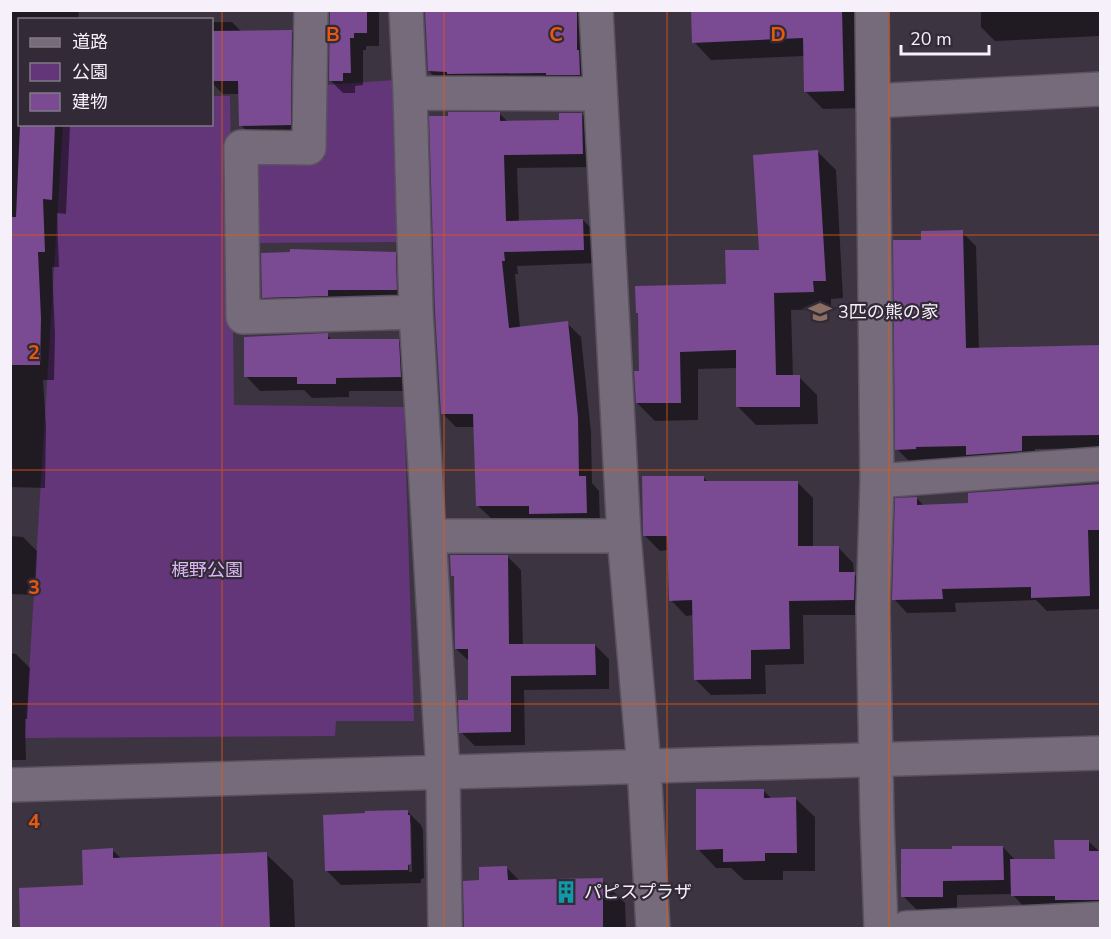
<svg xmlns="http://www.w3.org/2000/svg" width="1111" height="939" viewBox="0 0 1111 939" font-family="'Nunito Sans','Noto Sans JP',sans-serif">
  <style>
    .green { fill: #623678 }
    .shadow { fill: #0007; fill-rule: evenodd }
    .building { fill: #7a4a93 }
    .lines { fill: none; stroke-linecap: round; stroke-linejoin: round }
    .minor-casing { stroke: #5b525f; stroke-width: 36 }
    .minor { stroke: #756b7b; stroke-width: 33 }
    .grid { fill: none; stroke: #e8590c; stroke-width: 1.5; stroke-opacity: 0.55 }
    .labels { text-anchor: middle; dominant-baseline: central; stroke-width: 4.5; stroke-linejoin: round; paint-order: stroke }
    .poi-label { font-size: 18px; fill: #f6f0fa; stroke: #332a38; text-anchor: start }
    .park-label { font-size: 18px; fill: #ddb7f3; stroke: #332a38 }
    .grid-label { font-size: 20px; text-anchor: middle; font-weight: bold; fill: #e8590c; stroke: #332a38; stroke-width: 4.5; stroke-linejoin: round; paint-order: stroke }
  </style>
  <rect width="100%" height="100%" fill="#3d3442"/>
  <!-- green -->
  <path class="green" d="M395 80 402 242 253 243 254 157 325 158 326 85Z
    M212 96H230L234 405 404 407 414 721H336L335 736 25 738 63 125 212 124Z"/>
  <!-- shadow -->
  <path class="shadow" d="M10 10H79L78 20H20V124H70L66 214 57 213 59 267H52L55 334 54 380H43L46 426 45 488 10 487Z
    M331 10H379V46H366V50H363V85L355 86V93H343L330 80Z
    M426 10H586L593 88 442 84 429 71Z
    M692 10H865L861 108 823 109 805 91V56L711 60 694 42Z
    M981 10H1100V36L995 41 981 27Z
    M212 22H232L242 32 291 31 305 45 304 138 255 139 241 125 240 94H223L212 83Z
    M500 114 509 123 561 121 582 114 595 128 596 167 517 168 519 222 583 220 597 234V263L517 266 518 274H515L520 328 567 323 581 337 591 432 592 483 599 491 600 526 545 527 537 519H492L478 506 475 427H456L442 413Z
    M818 152 836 170 843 298 831 299V309L791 310 793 377H799L817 395 818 424 756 425 738 407 737 368 698 369V420L655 421 637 403 641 373 639 315 637 313 728 285 761 251Z
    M962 232 976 246 979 349 1100 347V448L1035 449V464L972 459 929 460V462L911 463 897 449 922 241Z
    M395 253 409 267 410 303 277 311 263 297Z
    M327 335 333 341 398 340 412 354 414 391H349V397L312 398 304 390 260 391 246 376Z
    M703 477 709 483H798L813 498V548L838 547 853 563 854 574 870 589 869 615H803L804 664 765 665 766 694 711 695 696 680 694 615 686 616 671 600 669 550 660 551 644 535Z
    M1100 485V609L1047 611 1036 600 955 603 956 612 907 613 894 599 917 498 924 506 970 505Z
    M10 536 23 537 37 551 35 595 10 594Z
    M507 556 521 570 523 646 595 645 609 659V689L524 690 525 745 475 746 461 732 470 702 469 661 456 649 455 578 452 575Z
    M10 653 16 654 30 668 27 719H25L26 760H10Z
    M763 790 772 799H796L815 817V871H783V880H744L731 868H716L698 849Z
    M407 811 421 825 423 830 424 878 421 879V883L341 885 327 871ZM408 823H411L412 872H409Z
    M1088 841 1100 852V914L1026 909 1012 894 957 895V910H917L903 896 1003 847 1016 861H1056Z
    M112 850 122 859 266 854 293 880 295 928H22L20 889 85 887Z
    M507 868 520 881 602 880 625 903 626 928H466L465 882H480Z"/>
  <!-- building -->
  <path class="building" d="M330 10H367V33H354V38H350L351 73H343V81H329Z
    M425 10H577V50H579L580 75H546V73L447 74V72L428 71Z
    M691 10H842L844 91 804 92 803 38 692 43Z
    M292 30 291 125 239 126 238 81H212V31Z
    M448 112H500V121L559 120V113H582L583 154 504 155 506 221 583 219 584 250 504 252 505 261H502L509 328 568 321 578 417 579 476H586L587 513 529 514V506H476L473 414H441L435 311 429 116H448Z
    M20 124H55L52 200 43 199 45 252H38L41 318 40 365H10V217H16Z
    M818 150 826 281H813L814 292 774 293 776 375H800V407H736V350L680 352 681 403H636L634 371H639L638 313H636L635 286 726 284 725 250H759L753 155Z
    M963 230 966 348 1101 345V435L1022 436V451L966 455V446L916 447V449L895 450 893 240H921V231Z
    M290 249 396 252 397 290H328V296L262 298 261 253 290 252Z
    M328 333V339H399L401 377 336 378V384H297V377H244V337Z
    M642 476H704V481H798V546H839V572H855L854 600 789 601 790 649 751 650V679L694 680 692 600 669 601 667 536H643Z
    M1101 484V530H1088L1090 596 1031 598V587L942 589 943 599 892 600 895 498 917 497V505L968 503V493Z
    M450 555H508L509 644H595L596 675 511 676V732L459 733 458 700H468V649H455L454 576H451Z
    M696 789H764V798L796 797 797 853H765V861L723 862V849L696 850Z
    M408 810V815H410L411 864 408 865V870L325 871 323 815 365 813V811Z
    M1054 840H1089V851H1101V900H1055V896H1011L1010 859H1055Z
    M952 846H1003L1004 880 943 881V897H901V849H952Z
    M113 848V858L267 852 270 928H20L19 888 83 885 82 850Z
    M507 866 508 880 603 878V928H464L463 881 479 880V867Z"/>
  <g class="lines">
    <!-- minor casing -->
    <g class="minor-casing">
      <path id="minor" d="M311 10 309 148 241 147 243 317 416 312
        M406 10 410 93 416 312 443 772 445 928
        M596 10 624 536 644 766 653 928
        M872 10 877 481 873 608 877 819 881 928
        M410 93 600 94
        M873 101 1100 89
        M877 481 1100 464
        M429 536H624
        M10 785 1100 753
        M906 928 1100 919"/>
    </g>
    <!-- minor -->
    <use href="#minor" class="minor"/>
  </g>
  <!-- grid -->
  <path class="grid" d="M222 10V928M444 10V928M667 10V928M889 10V928M10 235H1100M10 470H1100M10 704H1100"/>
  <!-- icons -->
  <defs>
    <g id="school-bare" transform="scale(1.8)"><path d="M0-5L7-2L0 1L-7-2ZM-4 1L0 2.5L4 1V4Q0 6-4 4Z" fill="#8d6e63" stroke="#332a38" stroke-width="2.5" paint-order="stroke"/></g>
    <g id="building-bare" transform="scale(1.8)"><path d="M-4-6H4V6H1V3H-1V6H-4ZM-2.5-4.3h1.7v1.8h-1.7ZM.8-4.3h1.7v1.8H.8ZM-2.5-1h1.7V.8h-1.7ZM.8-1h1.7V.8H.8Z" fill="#0f9aa8" stroke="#332a38" stroke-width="2.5" paint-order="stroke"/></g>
  </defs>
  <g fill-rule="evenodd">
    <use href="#school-bare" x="820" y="312"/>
    <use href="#building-bare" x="566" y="892"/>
  </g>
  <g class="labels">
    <!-- poi labels -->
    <g class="poi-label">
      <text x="838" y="312">3匹の熊の家</text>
      <text x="584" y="892">パピスプラザ</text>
    </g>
    <!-- park labels -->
    <g class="park-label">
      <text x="207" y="570">梶野公園</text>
    </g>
  </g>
  <g class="grid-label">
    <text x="333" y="41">B</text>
    <text x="556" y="41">C</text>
    <text x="778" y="41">D</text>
    <text x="34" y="359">2</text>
    <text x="34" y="594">3</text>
    <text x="34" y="828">4</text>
  </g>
  <!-- border -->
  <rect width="1111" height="939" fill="none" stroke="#f6f0fa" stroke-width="24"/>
  <!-- legend -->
  <rect x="18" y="18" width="195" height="108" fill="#332a38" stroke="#817986" stroke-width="1.5"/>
  <rect x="30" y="38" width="30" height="9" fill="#756b7b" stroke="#817986" stroke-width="1.5"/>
  <text x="72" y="48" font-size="18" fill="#f6f0fa">道路</text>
  <rect x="30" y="63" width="30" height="18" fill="#623678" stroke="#817986" stroke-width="1.5"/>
  <text x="72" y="78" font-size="18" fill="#f6f0fa">公園</text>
  <rect x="30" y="93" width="30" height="18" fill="#7a4a93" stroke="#817986" stroke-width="1.5"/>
  <text x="72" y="108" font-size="18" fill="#f6f0fa">建物</text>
  <!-- scale -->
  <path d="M901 45v9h88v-9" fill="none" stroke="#f6f0fa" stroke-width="3"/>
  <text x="910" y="45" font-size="18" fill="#f6f0fa" stroke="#332a38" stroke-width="4.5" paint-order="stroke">20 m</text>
</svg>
